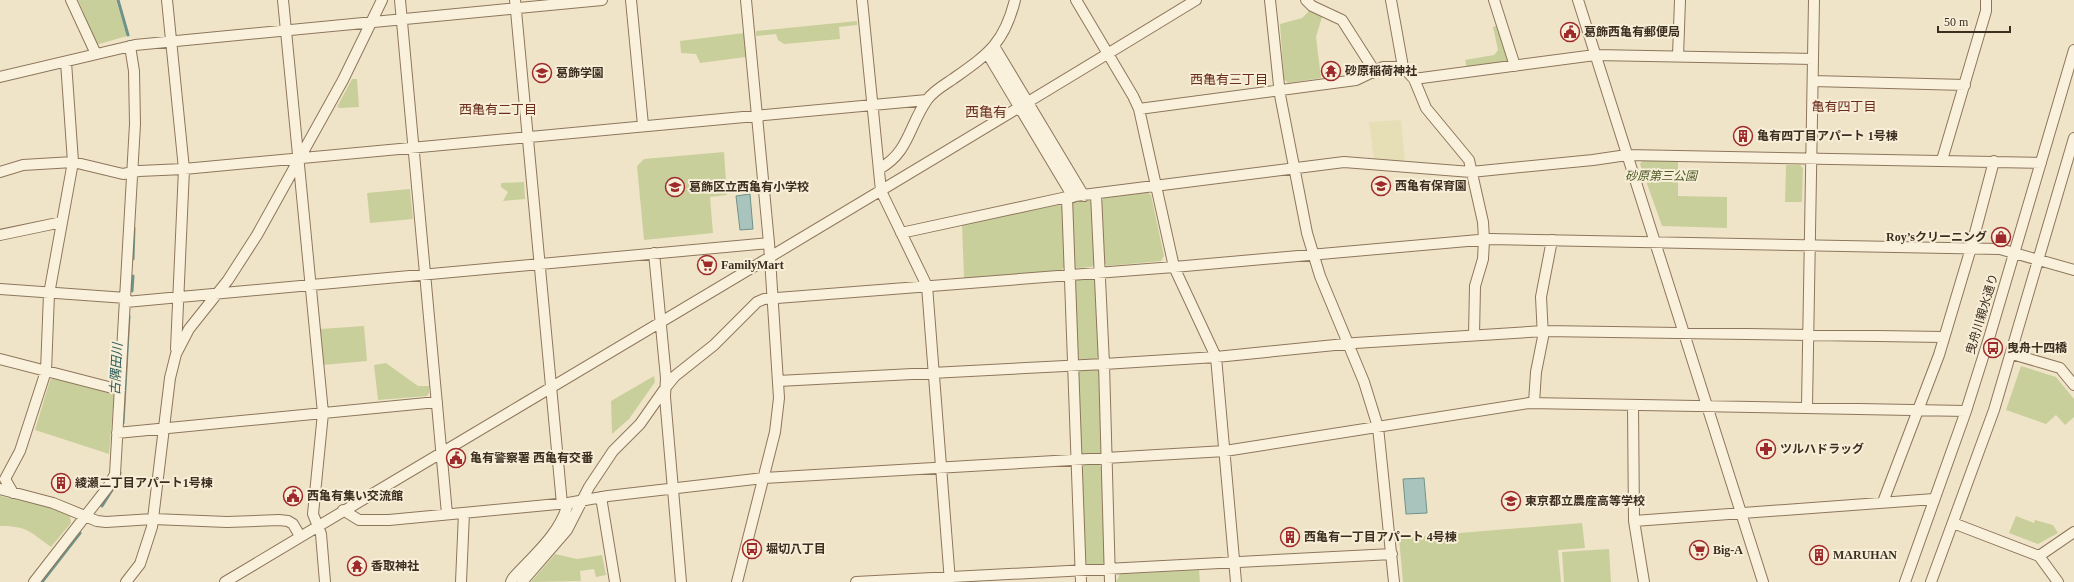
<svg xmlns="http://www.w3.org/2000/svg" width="2074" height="582" viewBox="0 0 2074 582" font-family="'Times New Roman','Noto Sans JP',serif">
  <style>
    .farmland { fill: #e6deb5 }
    .green { fill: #c9cf9b }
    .water { fill: #a9c4bc; stroke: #6f938a }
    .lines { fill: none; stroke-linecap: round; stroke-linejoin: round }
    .stream { stroke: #6f938a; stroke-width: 3 }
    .minor-casing { stroke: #8d765c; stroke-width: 12 }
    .minor { stroke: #faf1dc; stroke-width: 10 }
    .labels { text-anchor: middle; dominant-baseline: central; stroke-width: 4; stroke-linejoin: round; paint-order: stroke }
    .poi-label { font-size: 12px; font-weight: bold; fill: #3d2e20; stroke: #f7eed8; text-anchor: start }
    .park-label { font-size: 12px; font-style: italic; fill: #4d5a26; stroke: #f7eed8 }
    .street-label { font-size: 12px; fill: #3d2e20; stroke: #f7eed8 }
    .neighbourhood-label { font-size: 13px; fill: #6b2e1e; stroke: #f7eed8 }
    .water-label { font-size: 13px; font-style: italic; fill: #2f5d5a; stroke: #f7eed8 }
    .quarter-label { font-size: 14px; fill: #6b2e1e; stroke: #f7eed8 }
  </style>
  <rect width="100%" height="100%" fill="#f0e4c8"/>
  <!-- farmland -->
  <path class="farmland" d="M1401 120 1405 162 1374 159 1369 122Z"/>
  <!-- green -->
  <path class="green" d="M78 0H116L127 36 99 44H97Z
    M1309 11 1322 17 1316 37 1321 78 1288 83 1284 79 1280 24 1302 18Z
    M857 21V25L839 27 840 39 784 44 778 40 776 34 756 36V31Z
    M1498 25 1509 61 1508 63 1467 68 1465 60 1494 55 1498 50 1493 27Z
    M744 33 746 57 700 63 696 54 681 53 680 41Z
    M352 79H357L359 107 340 108 337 107Z
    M724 152 727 195 710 197 713 233 644 240 637 166 644 159Z
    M1643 160H1678V196L1727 197V228L1662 226 1640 164Z
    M1786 165H1800L1803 168 1802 202H1785Z
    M524 182 525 199 503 201 508 192 501 187V183Z
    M410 189 413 219 370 223 367 193Z
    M1147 192 1151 195 1164 256 1161 261 1107 266 1103 262 1101 202 1104 198Z
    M1089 199 1092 204 1095 263 1092 267 1076 268 1073 264 1071 205 1073 201Z
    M1058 204 1063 207 1064 267 1061 271 964 278 962 224Z
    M1092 277 1096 281 1099 355 1096 359H1079L1075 355 1073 283 1076 278Z
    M364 326 367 361 323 365 320 329Z
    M386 363 418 386H429V393L427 396 378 400 374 365Z
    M2021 366 2056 377 2074 399V417L2065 425 2056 415 2046 424 2006 410Z
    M1079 369H1096L1100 372 1102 451 1099 454H1083L1079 449 1076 373Z
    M654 376 655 382 629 419 612 434 611 401Z
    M54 378 111 392 114 396 109 454 35 430 50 380Z
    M1083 465H1099L1102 468 1106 560 1103 564H1087L1084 559 1081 469Z
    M0 496 45 506 70 516 71 523 51 547C30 532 28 526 0 526Z
    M2016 516 2034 523 2035 520 2053 525 2058 533 2038 544 2009 533Z
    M1582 523 1585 548 1558 550 1561 582H1403L1399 538Z
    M1609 549 1611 582H1564L1562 552Z
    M555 554 577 559 602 555 606 575 596 577 594 569 580 571 581 581 531 582Z
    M1199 570 1200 582H1116L1120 574Z"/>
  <!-- water -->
  <path class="water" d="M750 194 753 229 740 230 736 196Z
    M1424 478 1427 513 1406 514 1403 479Z"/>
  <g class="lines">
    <!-- stream -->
    <path class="stream" d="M118 0 128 35
      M133 259 134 228
      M132 291 133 276
      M123 423 129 316
      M102 506 117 482 120 473
      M42 582 80 533"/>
    <!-- minor casing -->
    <g class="minor-casing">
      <path id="minor" d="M71 0 96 54
        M167 0 184 169 176 349
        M283 0 323 413 313 514 321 534 325 582
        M400 0 447 514
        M515 0 562 504
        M631 0 643 125
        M862 0 881 191 927 286 950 582
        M1076 0 1133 96 1139 109 1174 267 1216 357 1236 582
        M1270 0 1280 95 1307 233 1320 276 1364 382 1378 427 1394 582
        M1306 0 1312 6 1342 20 1372 67V73
        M1391 0 1403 67 1414 79 1426 108 1469 160 1483 222 1484 240 1483 259 1475 286 1474 335
        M1494 0 1515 66
        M1578 0 1763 582
        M994 46 1084 196
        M987 53 1073 197
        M1678 56 1680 0
        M0 77 135 45 602 0
        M1414 79 1595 55 1813 59
        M1813 81 1965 85
        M1139 109 1356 80 1383 67H1403
        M1942 160 1986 11V0
        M879 169C909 153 909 125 927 100 933 91 944 85 953 79 988 54 1004 44 1015 0
        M0 172 23 165 73 162 123 174 139 171 184 169 927 100
        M1096 194 1104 364 1110 582
        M1067 197 1081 582
        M901 233 1067 197 1344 162 1471 172 1593 160 1627 155 2041 163
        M0 235 62 222
        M654 253 666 378 665 397 681 582
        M0 289 126 298
        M126 302 769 243
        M2012 354 2060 368 2074 385
        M0 359 120 390
        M778 381 1104 364 1216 357 1355 343 1544 331 1944 337
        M1534 403 1536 372 1543 337 1541 297 1552 240
        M1633 405 1634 521 1644 582
        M1807 407 1814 0
        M117 433 437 402
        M0 489 53 503 97 521 106 522 153 519 227 522 279 520 288 521 293 524 300 536
        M13 493 5 479 20 451 46 371 49 294 73 162 66 62
        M601 497 615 582
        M1883 502 1939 355 1971 248 1994 161
        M343 510 359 520H389L568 503 608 496 764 478 1225 451 1529 403 1966 411
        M1634 521 1934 499
        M1953 523 2039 556 2058 582
        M2039 556 2074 532
        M34 582 108 487 115 474 135 124 134 71 130 46
        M126 582 140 564 152 527 170 378 176 354 189 329 228 280 257 235 343 80 382 0
        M225 582C549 388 874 197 1196 0
        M461 582 464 513
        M511 582 513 578C533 556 561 533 568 503
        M522 582 567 530 589 487 613 451 640 424 666 387 675 376 714 345 757 302 764 299 1174 267 1490 239 2000 249 2074 270
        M737 582 775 432 779 398 769 243 746 0
        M856 582 1392 554
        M1905 582 1966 411 1990 335 2074 50
        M1931 582 1994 410 2074 138"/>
    </g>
    <!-- minor -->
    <use href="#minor" class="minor"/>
  </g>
  <!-- icons -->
  <defs>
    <g id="civic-ring" transform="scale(1)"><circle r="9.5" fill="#f7eed8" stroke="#9e2a2b" stroke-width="1.5"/><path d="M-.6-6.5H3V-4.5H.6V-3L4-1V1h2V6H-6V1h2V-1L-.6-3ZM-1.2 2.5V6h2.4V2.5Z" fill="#9e2a2b"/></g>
    <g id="temple-ring" transform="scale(1)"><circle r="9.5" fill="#f7eed8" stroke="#9e2a2b" stroke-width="1.5"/><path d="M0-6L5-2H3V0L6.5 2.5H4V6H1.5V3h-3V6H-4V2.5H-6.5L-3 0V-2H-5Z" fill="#9e2a2b"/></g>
    <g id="school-ring" transform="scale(1)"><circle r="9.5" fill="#f7eed8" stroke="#9e2a2b" stroke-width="1.5"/><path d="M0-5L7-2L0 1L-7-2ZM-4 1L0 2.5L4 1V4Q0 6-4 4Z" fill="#9e2a2b"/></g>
    <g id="building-ring" transform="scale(1)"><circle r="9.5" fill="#f7eed8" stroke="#9e2a2b" stroke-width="1.5"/><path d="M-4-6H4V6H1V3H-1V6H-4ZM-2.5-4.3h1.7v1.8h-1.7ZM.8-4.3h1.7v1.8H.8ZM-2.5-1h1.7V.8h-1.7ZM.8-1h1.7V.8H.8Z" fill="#9e2a2b"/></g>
    <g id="shop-ring" transform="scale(1)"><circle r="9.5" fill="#f7eed8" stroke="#9e2a2b" stroke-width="1.5"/><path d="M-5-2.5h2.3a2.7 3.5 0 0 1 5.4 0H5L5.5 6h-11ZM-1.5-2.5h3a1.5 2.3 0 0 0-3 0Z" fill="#9e2a2b"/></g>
    <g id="supermarket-ring" transform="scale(1)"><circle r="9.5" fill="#f7eed8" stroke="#9e2a2b" stroke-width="1.5"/><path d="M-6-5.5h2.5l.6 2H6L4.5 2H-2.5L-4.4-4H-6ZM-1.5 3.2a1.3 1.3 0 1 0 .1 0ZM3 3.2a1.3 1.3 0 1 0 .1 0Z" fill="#9e2a2b"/></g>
    <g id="bus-ring" transform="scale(1)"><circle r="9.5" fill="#f7eed8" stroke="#9e2a2b" stroke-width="1.5"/><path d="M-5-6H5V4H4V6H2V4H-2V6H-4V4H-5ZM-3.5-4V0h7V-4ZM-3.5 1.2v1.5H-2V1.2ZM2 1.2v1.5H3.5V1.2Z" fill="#9e2a2b"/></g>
    <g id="pharmacy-ring" transform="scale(1)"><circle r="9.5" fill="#f7eed8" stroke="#9e2a2b" stroke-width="1.5"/><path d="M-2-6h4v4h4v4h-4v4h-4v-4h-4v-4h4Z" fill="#9e2a2b"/></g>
  </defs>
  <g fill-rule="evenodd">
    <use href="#civic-ring" x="1570" y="32"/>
    <use href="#temple-ring" x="1331" y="71"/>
    <use href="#school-ring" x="542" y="73"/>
    <use href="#building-ring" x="1743" y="136"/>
    <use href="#school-ring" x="1381" y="186"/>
    <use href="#school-ring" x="675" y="187"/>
    <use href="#shop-ring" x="2001" y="237"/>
    <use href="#supermarket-ring" x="707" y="265"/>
    <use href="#bus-ring" x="1993" y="348"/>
    <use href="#pharmacy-ring" x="1766" y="449"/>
    <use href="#civic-ring" x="456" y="458"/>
    <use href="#building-ring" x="61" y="483"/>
    <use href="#civic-ring" x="293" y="496"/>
    <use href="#school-ring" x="1511" y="501"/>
    <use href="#building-ring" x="1290" y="537"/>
    <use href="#bus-ring" x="752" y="549"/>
    <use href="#supermarket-ring" x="1699" y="550"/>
    <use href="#building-ring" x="1819" y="555"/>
    <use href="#temple-ring" x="357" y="566"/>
  </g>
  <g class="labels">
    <!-- poi labels -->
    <g class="poi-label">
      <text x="1584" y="32">葛飾西亀有郵便局</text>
      <text x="1345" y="71">砂原稲荷神社</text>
      <text x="556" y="73">葛飾学園</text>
      <text x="1757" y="136">亀有四丁目アパート 1号棟</text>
      <text x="1395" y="186">西亀有保育園</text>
      <text x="689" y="187">葛飾区立西亀有小学校</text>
      <text x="1987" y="237" text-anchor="end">Roy’sクリーニング</text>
      <text x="721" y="265">FamilyMart</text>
      <text x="2007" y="348">曳舟十四橋</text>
      <text x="1780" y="449">ツルハドラッグ</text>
      <text x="470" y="458">亀有警察署 西亀有交番</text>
      <text x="75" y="483">綾瀬二丁目アパート1号棟</text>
      <text x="307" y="496">西亀有集い交流館</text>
      <text x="1525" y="501">東京都立農産高等学校</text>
      <text x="1304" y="537">西亀有一丁目アパート 4号棟</text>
      <text x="766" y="549">堀切八丁目</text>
      <text x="1713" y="550">Big-A</text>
      <text x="1833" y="555">MARUHAN</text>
      <text x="371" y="566">香取神社</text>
    </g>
    <!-- park labels -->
    <g class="park-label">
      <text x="1661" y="176">砂原第三公園</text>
    </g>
    <!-- street labels -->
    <g class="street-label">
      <text transform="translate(1982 314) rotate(-73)">曳舟川親水通り</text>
    </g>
    <!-- neighbourhood labels -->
    <g class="neighbourhood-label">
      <text x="1229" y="79">西亀有三丁目</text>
      <text x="1844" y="106">亀有四丁目</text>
      <text x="498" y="109">西亀有二丁目</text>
    </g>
    <!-- water labels -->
    <g class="water-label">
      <text transform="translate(116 369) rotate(-87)">古隅田川</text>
    </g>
    <!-- quarter labels -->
    <g class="quarter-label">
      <text x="986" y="112">西亀有</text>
    </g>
  </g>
  <!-- scale -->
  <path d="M1938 26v6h72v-6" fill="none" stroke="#3d2e20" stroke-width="2"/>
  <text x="1944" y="26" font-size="12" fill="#3d2e20" stroke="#f7eed8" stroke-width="3" paint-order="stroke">50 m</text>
</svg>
